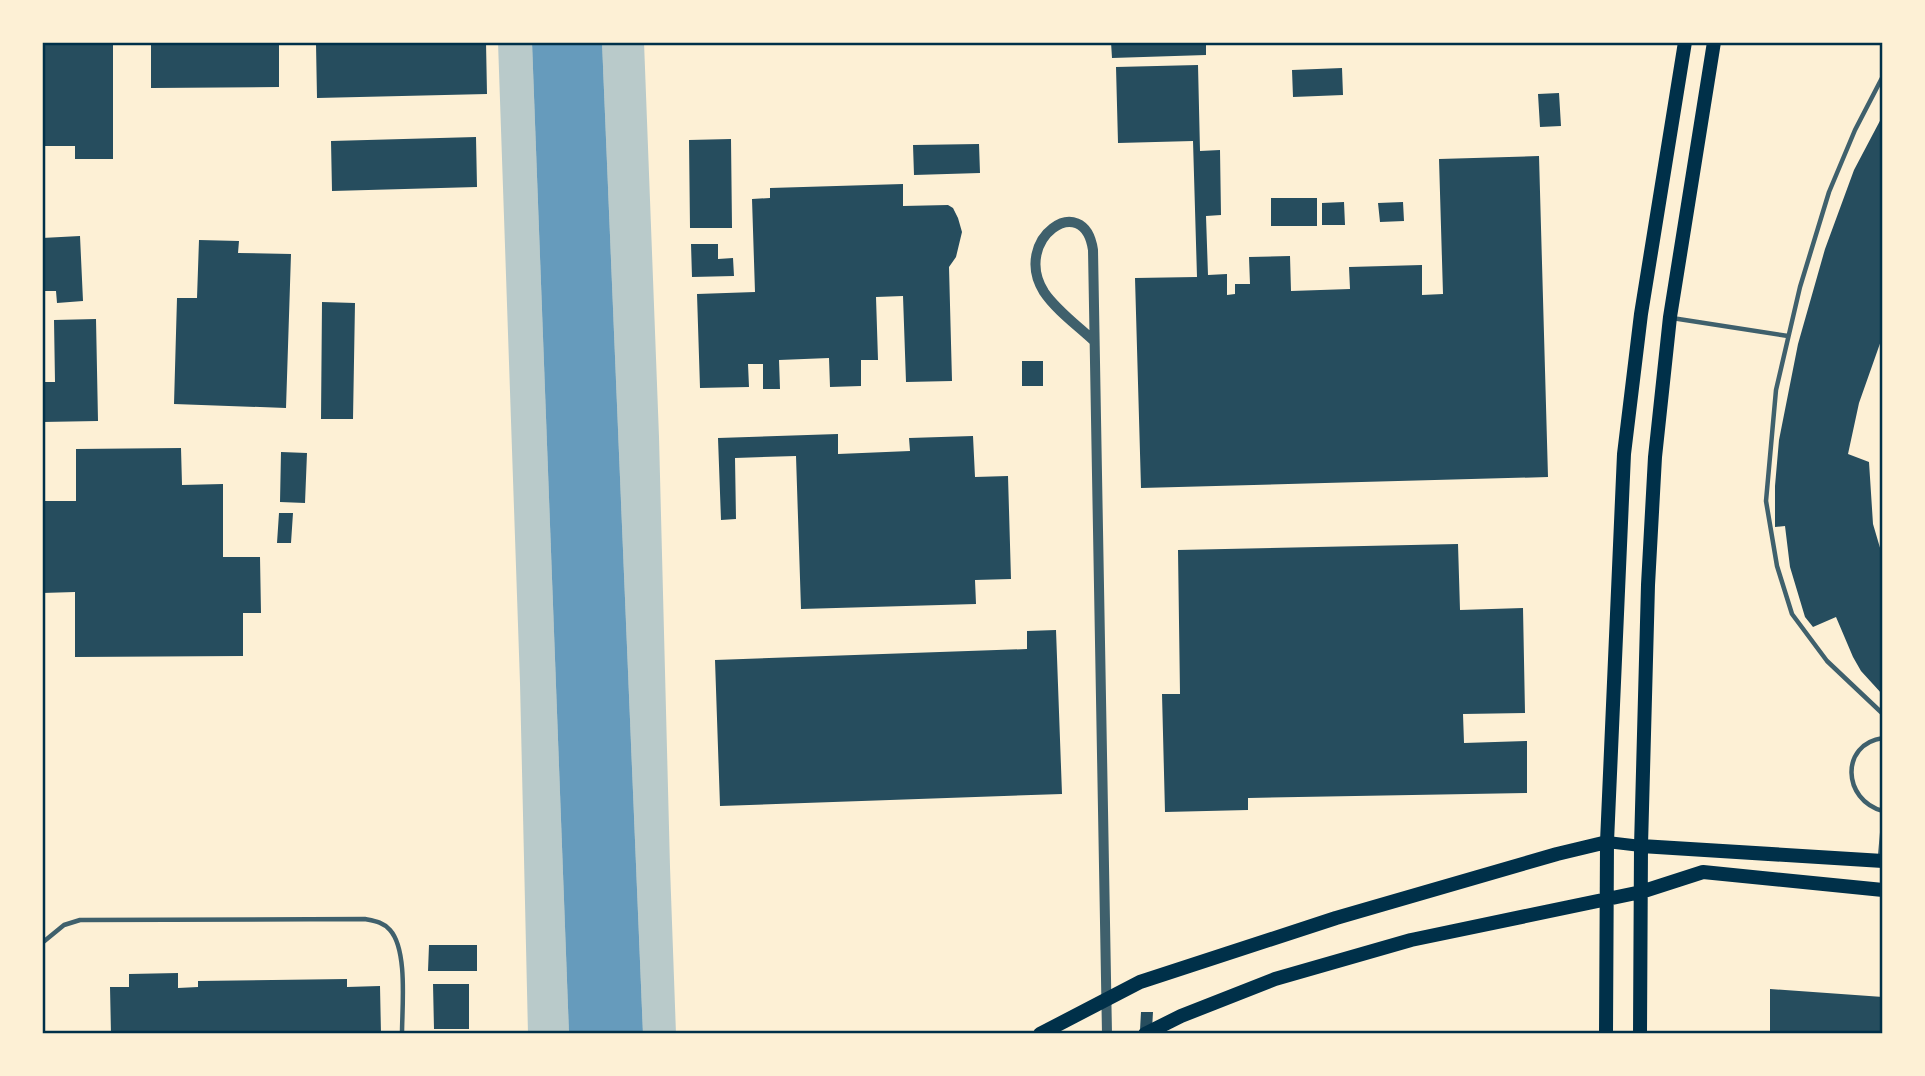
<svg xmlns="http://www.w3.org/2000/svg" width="1925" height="1076" viewBox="0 0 1925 1076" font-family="'Source Sans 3',sans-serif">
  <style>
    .green { fill: #b9caca }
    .water { fill: #669bbc }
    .building { fill: #264d5e }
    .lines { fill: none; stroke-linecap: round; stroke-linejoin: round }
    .service { stroke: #3f606c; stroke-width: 4.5 }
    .tertiary { stroke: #3f606c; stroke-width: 10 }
    .secondary { stroke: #003049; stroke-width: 12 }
    .primary { stroke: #003049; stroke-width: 14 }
    .neatline { fill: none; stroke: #003049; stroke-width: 2.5 }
  </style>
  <rect width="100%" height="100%" fill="#fdf0d5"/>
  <!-- green -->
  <path class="green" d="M498 42H532L569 1034H528L520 683Z
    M602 42H644L659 437 670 867 676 1034H643Z"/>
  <!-- water -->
  <path class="water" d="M532 42H602L643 1034H569Z"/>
  <!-- building -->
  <path class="building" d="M42 42H113V159H75V146H42Z
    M151 42H279V87L151 88Z
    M394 42H486L487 94 317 98 316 44Z
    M1111 42H1206V55L1112 58Z
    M1198 65 1200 151 1220 150 1221 215 1206 216 1208 275 1227 274V295L1235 294V284H1250L1249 257 1290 256 1291 291 1350 289 1349 267 1422 265V295L1443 294 1439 159 1539 156 1548 477 1141 488 1135 278 1197 277 1193 141 1118 143 1116 67Z
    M1342 68 1343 95 1293 97 1292 70Z
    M1559 93 1561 126 1540 127 1538 94Z
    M1883 115V335L1859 403 1848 454 1869 462 1873 524 1883 558 1882 694 1861 671 1853 657 1836 617 1813 627 1805 617 1790 567 1785 526 1775 527V486L1779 440 1798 344 1825 249 1854 170Z
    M476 137 477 187 332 191 331 141Z
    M731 139 732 228H690L689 140Z
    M979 144 980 173 914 175 913 145Z
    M903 184V206L948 205 953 208 958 218 962 232 956 257 949 267 952 381 906 382 903 296 876 297 878 360H861V386L830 387 829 358 779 360 780 389H763V364H748L749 387 700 388 697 294 755 292 752 199 770 198V188Z
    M1271 198H1317V226H1271Z
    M1344 202 1345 225H1322V203Z
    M1403 202 1404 221 1380 222 1378 203Z
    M80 236 83 301 57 303 56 291H42V238Z
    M199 240 239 241 238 253 291 254 286 408 174 404 177 298H197Z
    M691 244H718V259L733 258 734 276 692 277Z
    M322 302 355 303 353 419H321Z
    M96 319 98 421 42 422V382H55L54 320Z
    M1022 361H1043V386H1022Z
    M838 434V454L910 451 909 438 973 436 975 477 1008 476 1011 579 975 580 976 604 801 609 796 456 735 458 736 519 721 520 718 438Z
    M181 448 182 485 223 484V557H260L261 613H243V656L75 657V592L42 593V501H76V449Z
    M281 452 307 453 305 503 280 502Z
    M279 513H293L291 543H277Z
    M1458 544 1460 610 1523 608 1525 713 1463 714 1464 743 1527 741V793L1248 798V810L1165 812 1162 694H1180L1178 550Z
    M1056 630 1062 794 720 806 715 660 1027 649V631Z
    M429 945H477V971H428Z
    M178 973V988L198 987V981L347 979V987L380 986 381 1034H111L110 987H129V974Z
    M433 984H469V1029H434Z
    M1770 989 1883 997V1034H1770Z
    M1141 1012H1153L1152 1030H1140Z"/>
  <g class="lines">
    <!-- service -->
    <path class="service" d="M1883 76 1855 130 1829 192 1800 287 1776 390 1766 501 1777 566 1792 614 1827 661 1883 714
      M1672 318 1788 336
      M1883 738C1840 744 1842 800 1883 811
      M1880 857 1883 824
      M42 943 64 925 80 920 365 919C375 921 383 922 390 930 408 950 402 1007 402 1034"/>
    <!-- tertiary -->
    <path class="tertiary" d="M1094 341C1078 326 1056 310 1044 292 1011 239 1084 189 1093 250L1107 1034"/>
    <!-- secondary -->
    <path class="secondary" d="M1607 842 1641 846"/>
    <!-- primary -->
    <path class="primary" d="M1641 846 1883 861
      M1040 1034 1140 982 1336 918 1557 854 1607 842
      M1145 1034 1181 1016 1275 979 1411 940 1641 892 1703 872 1883 890
      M1606 1034 1607 842 1624 454 1641 314 1685 42
      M1640 1034 1641 846 1648 585 1655 457 1670 317 1714 42"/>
  </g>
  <!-- border -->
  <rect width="1925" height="1076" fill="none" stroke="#fdf0d5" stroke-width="88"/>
  <rect x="44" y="44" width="1837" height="988" class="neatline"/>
</svg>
